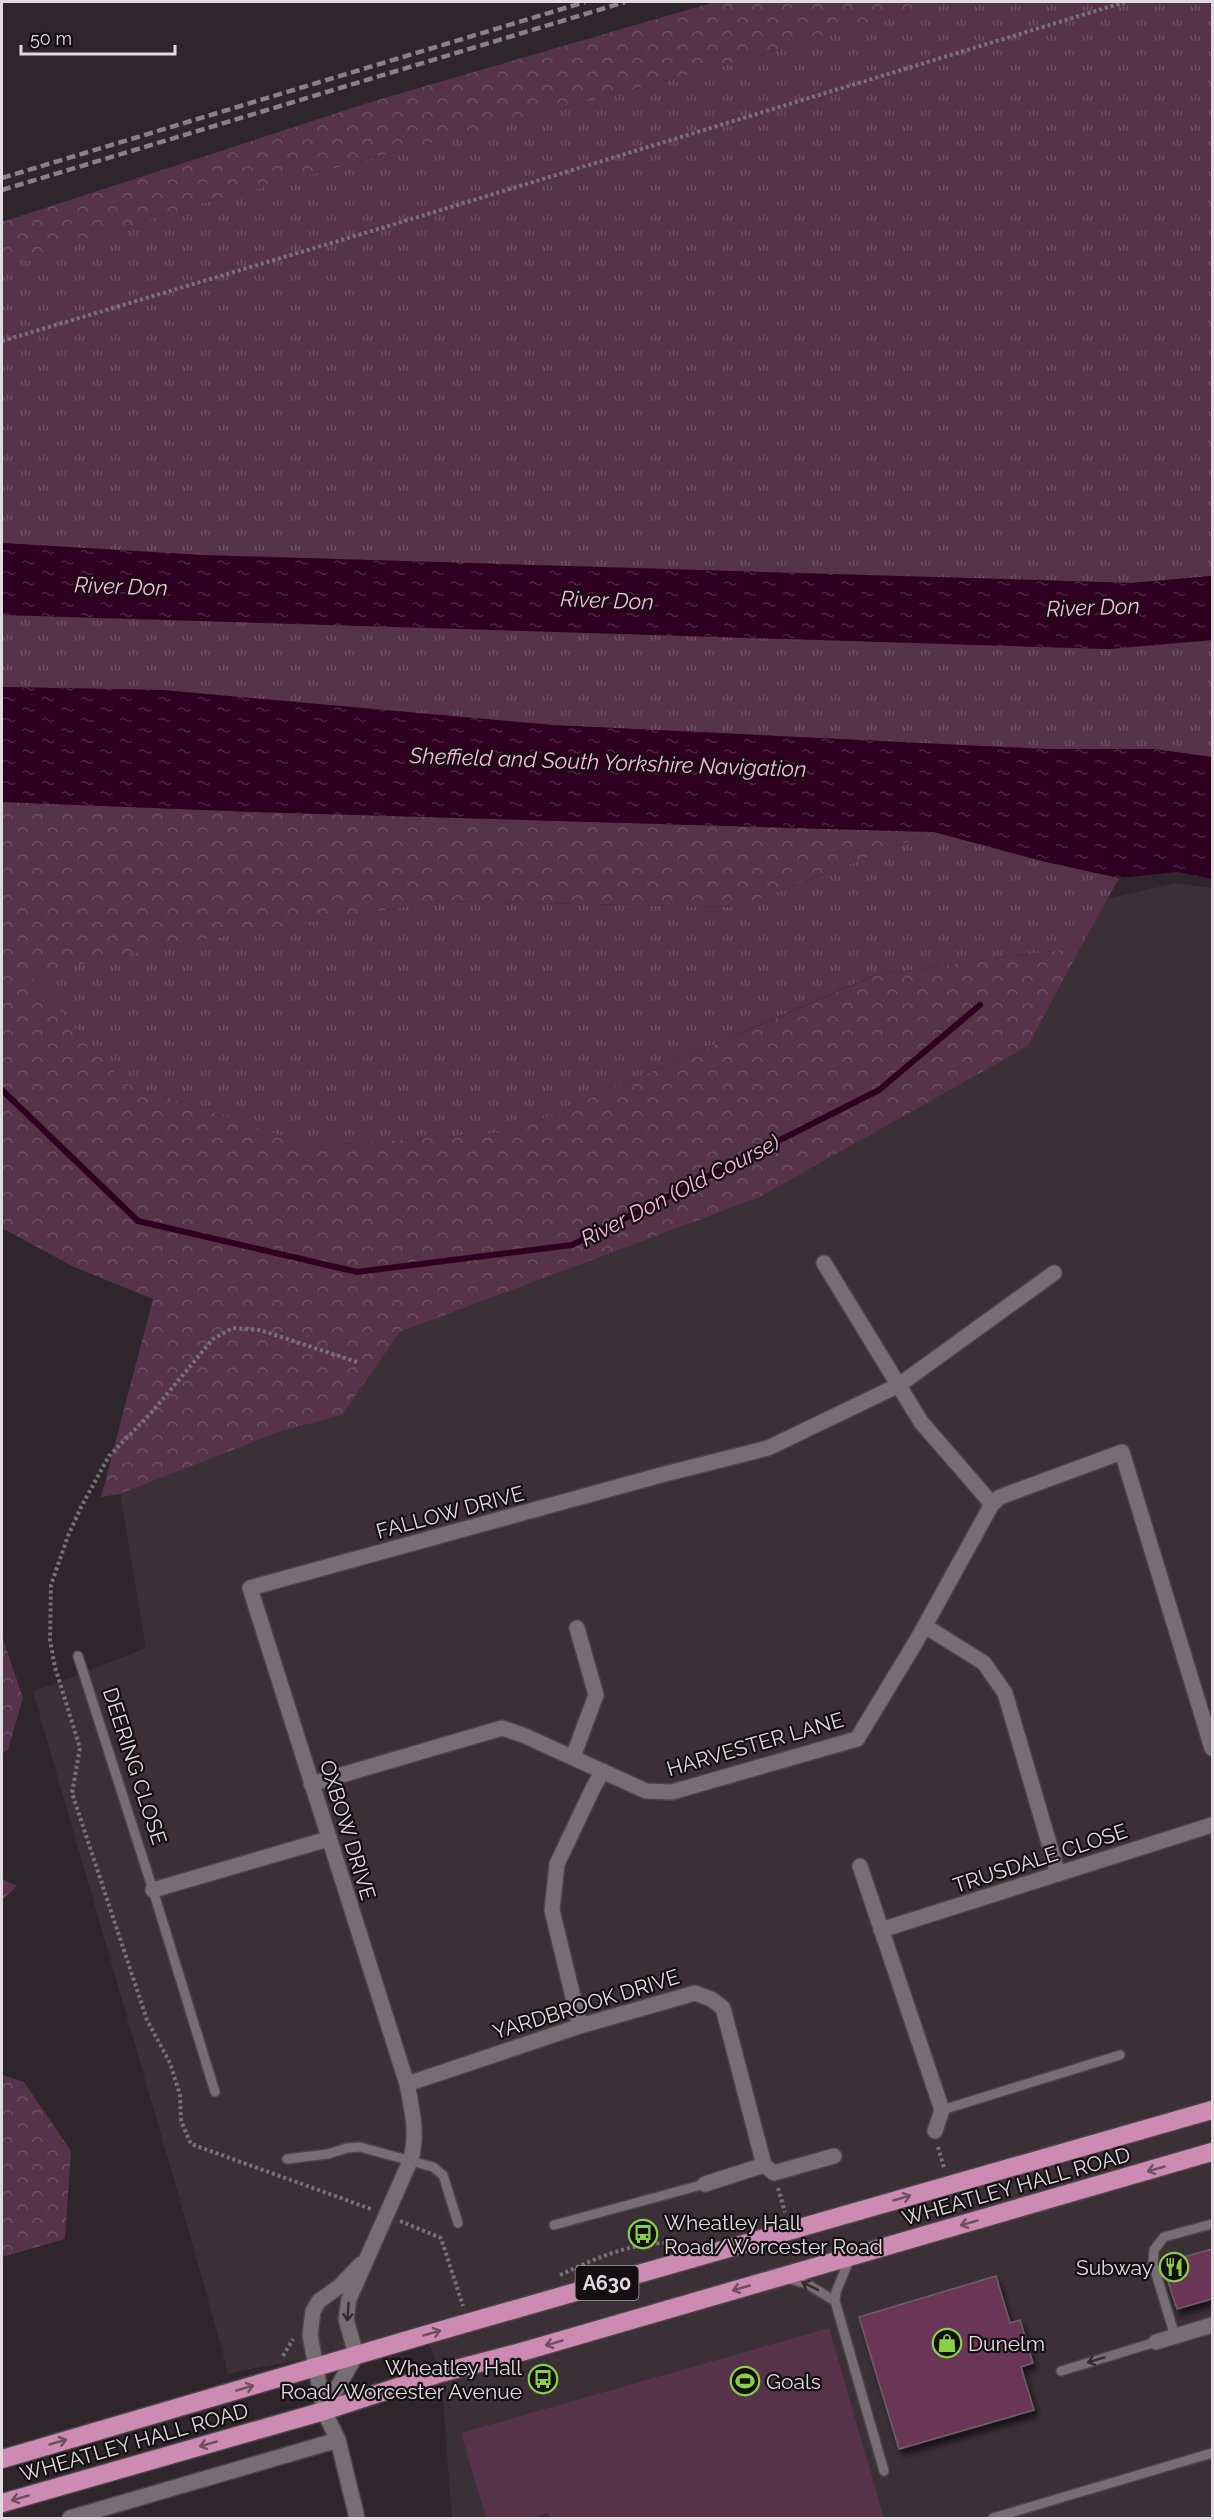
<svg xmlns="http://www.w3.org/2000/svg" width="1214" height="2520" viewBox="0 0 1214 2520" font-family="Raleway,sans-serif">
  <style>
    .built { fill: #3c3037 }
    .grass { fill: url(#grass-tufts) }
    .forest { fill: url(#forest-crowns) }
    .garden { fill: #563349 }
    .water { fill: url(#water-ripples) }
    .lines { fill: none; stroke-linecap: round; stroke-linejoin: round }
    .stream { stroke: #2f0022; stroke-width: 6 }
    .building { fill: #6b3557; stroke: #6b6167; stroke-width: 1.5; filter: url(#shadow) }
    .lane-casing { stroke: #4b4448; stroke-width: 12 }
    .street-casing { stroke: #4b4448; stroke-width: 18 }
    .highway-casing { stroke: #4b4448; stroke-width: 21 }
    .path { stroke: #797277; stroke-width: 4; stroke-dasharray: 3 3; stroke-linecap: butt }
    .lane { stroke: #776e73; stroke-width: 9 }
    .street { stroke: #776e73; stroke-width: 15 }
    .highway { stroke: #cd8bb3; stroke-width: 18 }
    .rail { stroke: #888185; stroke-width: 4.5; stroke-dasharray: 9 4.5; stroke-linecap: butt }
    .oneway { stroke: #704e62 }
    .oneway2 { stroke: #322c2f }
    .labels { text-anchor: middle; dominant-baseline: central; stroke-width: 4.5; stroke-linejoin: round; paint-order: stroke }
    .shield { fill: #141012; stroke: #a39ea1; stroke-width: 1.5 }
    .shield-label { font-size: 20px; font-weight: bold; fill: #e0dbde }
    .street-label { font-size: 21px; fill: #e0dbde; stroke: #141012 }
    .poi-label { font-size: 21px; fill: #e0dbde; stroke: #141012; text-anchor: start }
    .water-label { font-size: 22px; font-style: italic; fill: #fcb6e0; stroke: #141012 }
  </style>
  <defs>
    <pattern id="grass-tufts" width="24" height="20" patternUnits="userSpaceOnUse" patternTransform="scale(1.5)"><rect width="24" height="20" fill="#563349"/><path d="M3 7l-1-3M5 7V3M7 7l1-3M15 17l-1-3M17 17v-4M19 17l1-3" fill="none" stroke="#6e5063"/></pattern>
    <pattern id="forest-crowns" width="20" height="18" patternUnits="userSpaceOnUse" patternTransform="scale(1.5)"><rect width="20" height="18" fill="#563349"/><path d="M2 6a3 3 0 1 1 6 0M12 15a3 3 0 1 1 6 0" fill="none" stroke="#6e5063"/></pattern>
    <pattern id="water-ripples" width="26" height="14" patternUnits="userSpaceOnUse" patternTransform="scale(1.5)"><rect width="26" height="14" fill="#2f0022"/><path d="M2 4q2-2 4 0t4 0M15 11q2-2 4 0t4 0" fill="none" stroke="#4d2542"/></pattern>
    <filter id="shadow"><feDropShadow dx="3.5" dy="6" stdDeviation="3" flood-color="#0009"/></filter>
  </defs>
  <rect width="100%" height="100%" fill="#2e262b"/>
  <!-- built -->
  <path class="built" d="M1176 883 1212 888V2518H452L441 2373 425 2335 227 2374 226 2364 184 2214 33 1692 146 1648 120 1494 282 1431 342 1415 400 1332 760 1197 1028 1046 1107 899Z"/>
  <!-- grass -->
  <path class="grass" d="M939 2H1212V576L1131 583 201 555 2 543V268L195 205 726 65Z
    M2 614 1109 649 1212 640V757L1153 749H1045L552 725 162 690 2 687Z
    M934 832 1042 861 1119 878 1081 947 875 975 512 1132 312 1146 124 1083 28 975 187 942 440 901 736 907Z"/>
  <!-- forest -->
  <path class="forest" d="M715 2H939L726 65 195 205 2 268V222L374 101Z
    M2 802 256 812 934 832 736 907 440 901 187 942 29 975 124 1083 312 1146 512 1132 876 975 1081 947 1028 1046 760 1197 400 1332 342 1415 282 1431 120 1494 101 1497 153 1299 74 1267 2 1228Z
    M2 1636 23 1698 8 1750 2 1753Z
    M2 1879 17 1886 2 1900Z
    M2 2075 24 2082 71 2151 65 2239 2 2257Z"/>
  <!-- garden -->
  <path class="garden" d="M829 2328 884 2518H550L548 2513 528 2518H486L461 2433Z"/>
  <!-- water -->
  <path class="water" d="M2 543 201 555 1131 583 1212 576V640L1109 649 2 615Z
    M2 687 162 690 552 725 1045 749H1153L1212 757V879L1177 872 1119 878 1042 861 934 832 256 812 2 802Z"/>
  <g class="lines">
    <!-- stream -->
    <path class="stream" d="M2 1090 138 1221 357 1272 572 1245 879 1090 980 1005"/>
  </g>
  <!-- building -->
  <path class="building" d="M1212 2249V2299L1177 2309 1162 2263Z
    M996 2276 1010 2323 1020 2320 1033 2363 1021 2367 1034 2410 899 2449 859 2317Z"/>
  <g class="lines">
    <!-- lane casing -->
    <g class="lane-casing">
      <path id="lane" d="M78 1656 153 1890 215 2092
        M942 2110 1120 2055
        M287 2159 328 2154 347 2148 360 2147 433 2167 443 2175 458 2223
        M554 2225 705 2184
        M850 2258 836 2292 835 2301 884 2471
        M786 2278 807 2284 835 2301
        M1175 2336 1153 2264 1154 2250 1164 2237 1212 2224
        M1061 2371 1156 2342
        M993 2518 1212 2453"/>
    </g>
    <!-- street casing -->
    <g class="street-casing">
      <path id="street" d="M824 1263 921 1422 992 1504
        M925 1626 984 1663 1005 1693 1058 1874
        M573 1757 596 1695 577 1628
        M311 1784 502 1728 523 1735 646 1791 672 1792 857 1739 917 1640 992 1504 1000 1497 1122 1452 1212 1748
        M860 1866 942 2110 935 2131
        M153 1890 328 1839
        M881 1930 1212 1825
        M580 2026 552 1910 557 1864 594 1786 603 1771
        M407 2084 580 2026 695 1993 711 1999 723 2008 764 2165 705 2184
        M764 2165 774 2173 834 2156
        M1156 2342 1212 2325
        M324 2411 356 2355 346 2319 349 2299 411 2159C418 2133 412 2110 407 2084L250 1588 661 1475 768 1448 899 1385 1054 1273
        M70 2518 338 2440
        M357 2518 338 2440 324 2411 310 2335 313 2311 319 2301 340 2286 361 2264"/>
    </g>
    <!-- highway casing -->
    <g class="highway-casing">
      <path id="highway" d="M2 2459 425 2335 1212 2110
        M2 2503 324 2411 441 2373 521 2352 1212 2152"/>
    </g>
    <!-- path -->
    <path class="path" d="M2 341 385 227 1125 2
      M357 1362 260 1330 233 1328 213 1339 152 1412 109 1456 81 1507 68 1536 51 1585 50 1640 55 1667 80 1748 72 1793 147 2020 170 2063 180 2095 181 2121 191 2144 371 2209
      M938 2147 944 2168
      M778 2188 785 2212
      M400 2221 441 2238 463 2306
      M560 2275C596 2258 632 2242 673 2243
      M283 2356 293 2339"/>
    <!-- lane -->
    <use href="#lane" class="lane"/>
    <!-- street -->
    <use href="#street" class="street"/>
    <!-- highway -->
    <use href="#highway" class="highway"/>
    <!-- rail -->
    <path class="rail" d="M2 178 585 2
      M2 190 625 2"/>
  </g>
  <!-- one-way arrows -->
  <defs><path id="oneway-shaft" d="M-6 0H5M1.5-3L5.5 0L1.5 3" fill="none" stroke-width="1.6" stroke-linecap="round" stroke-linejoin="round" transform="scale(1.5)"/></defs>
  <g class="oneway">
    <use href="#oneway-shaft" transform="translate(1156 2169) rotate(164)"/>
    <use href="#oneway-shaft" transform="translate(902 2198) rotate(-16)"/>
    <use href="#oneway-shaft" transform="translate(969 2223) rotate(164)"/>
    <use href="#oneway-shaft" transform="translate(741 2288) rotate(164)"/>
    <use href="#oneway-shaft" transform="translate(432 2333) rotate(-16)"/>
    <use href="#oneway-shaft" transform="translate(554 2343) rotate(164)"/>
    <use href="#oneway-shaft" transform="translate(245 2388) rotate(-16)"/>
    <use href="#oneway-shaft" transform="translate(58 2442) rotate(-16)"/>
    <use href="#oneway-shaft" transform="translate(208 2444) rotate(164)"/>
    <use href="#oneway-shaft" transform="translate(20 2498) rotate(164)"/>
  </g>
  <g class="oneway2">
    <use href="#oneway-shaft" transform="translate(810 2286) rotate(-154)"/>
    <use href="#oneway-shaft" transform="translate(348 2312) rotate(94)"/>
    <use href="#oneway-shaft" transform="translate(1096 2360) rotate(163)"/>
  </g>
  <!-- icons -->
  <defs>
    <g id="bus-ring" transform="scale(1.5)"><circle r="9.5" fill="#141012" stroke="#89cf48" stroke-width="1.5"/><path d="M-5-6H5V4H4V6H2V4H-2V6H-4V4H-5ZM-3.5-4V0h7V-4ZM-3.5 1.2v1.5H-2V1.2ZM2 1.2v1.5H3.5V1.2Z" fill="#89cf48"/></g>
    <g id="restaurant-ring" transform="scale(1.5)"><circle r="9.5" fill="#141012" stroke="#89cf48" stroke-width="1.5"/><path d="M-5-6h1v4h1v-4h1v4h1v-4h1v5L-1.5 .5V6h-2V.5L-5-1ZM5-6V6H3V1.5H1.5Q1.5-4 5-6Z" fill="#89cf48"/></g>
    <g id="shop-ring" transform="scale(1.5)"><circle r="9.5" fill="#141012" stroke="#89cf48" stroke-width="1.5"/><path d="M-5-2.5h2.3a2.7 3.5 0 0 1 5.4 0H5L5.5 6h-11ZM-1.5-2.5h3a1.5 2.3 0 0 0-3 0Z" fill="#89cf48"/></g>
    <g id="stadium-ring" transform="scale(1.5)"><circle r="9.5" fill="#141012" stroke="#89cf48" stroke-width="1.5"/><path d="M0-5a6.5 5 0 1 0 0 10a6.5 5 0 1 0 0-10ZM-3.5-1.8h7v3.6h-7Z" fill="#89cf48"/></g>
  </defs>
  <g fill-rule="evenodd">
    <use href="#bus-ring" x="643" y="2234"/>
    <use href="#restaurant-ring" x="1174" y="2267"/>
    <use href="#shop-ring" x="947" y="2343"/>
    <use href="#bus-ring" x="543" y="2379"/>
    <use href="#stadium-ring" x="745" y="2381"/>
  </g>
  <g class="labels">
    <!-- shield labels -->
    <rect class="shield" x="575.5" y="2266" width="63" height="34" rx="4.5"/>
    <g class="shield-label">
      <text x="607" y="2283">A630</text>
    </g>
    <!-- street labels -->
    <g class="street-label">
      <text transform="translate(450 1512) rotate(-15)">FALLOW DRIVE</text>
      <text transform="translate(755 1744) rotate(-16)">HARVESTER LANE</text>
      <text transform="translate(135 1766) rotate(72)">DEERING CLOSE</text>
      <text transform="translate(348 1830) rotate(73)">OXBOW DRIVE</text>
      <text transform="translate(1040 1858) rotate(-18)">TRUSDALE CLOSE</text>
      <text transform="translate(586 2004) rotate(-17)">YARDBROOK DRIVE</text>
      <text transform="translate(1016 2186) rotate(-16)">WHEATLEY HALL ROAD</text>
      <text transform="translate(134 2442) rotate(-16)">WHEATLEY HALL ROAD</text>
    </g>
    <!-- poi labels -->
    <g class="poi-label">
      <text x="664" y="2222">Wheatley Hall<tspan x="664" dy="24">Road/Worcester Road</tspan></text>
      <text x="1153" y="2267" text-anchor="end">Subway</text>
      <text x="968" y="2343">Dunelm</text>
      <text x="522" y="2367" text-anchor="end">Wheatley Hall<tspan x="522" dy="24">Road/Worcester Avenue</tspan></text>
      <text x="766" y="2381">Goals</text>
    </g>
    <!-- water labels -->
    <g class="water-label">
      <text transform="translate(121 586) rotate(2)">River Don</text>
      <text transform="translate(607 600) rotate(2)">River Don</text>
      <text transform="translate(1093 607) rotate(-2)">River Don</text>
      <text transform="translate(608 762) rotate(2)">Sheffield and South Yorkshire Navigation</text>
      <text transform="translate(680 1190) rotate(-27)">River Don (Old Course)</text>
    </g>
  </g>
  <!-- border -->
  <rect width="1214" height="2520" fill="none" stroke="#e0dbde" stroke-width="6"/>
  <!-- scale -->
  <path d="M21 45v9h154v-9" fill="none" stroke="#e0dbde" stroke-width="3"/>
  <text x="30" y="45" font-size="18" fill="#e0dbde" stroke="#141012" stroke-width="4.5" paint-order="stroke">50 m</text>
</svg>
